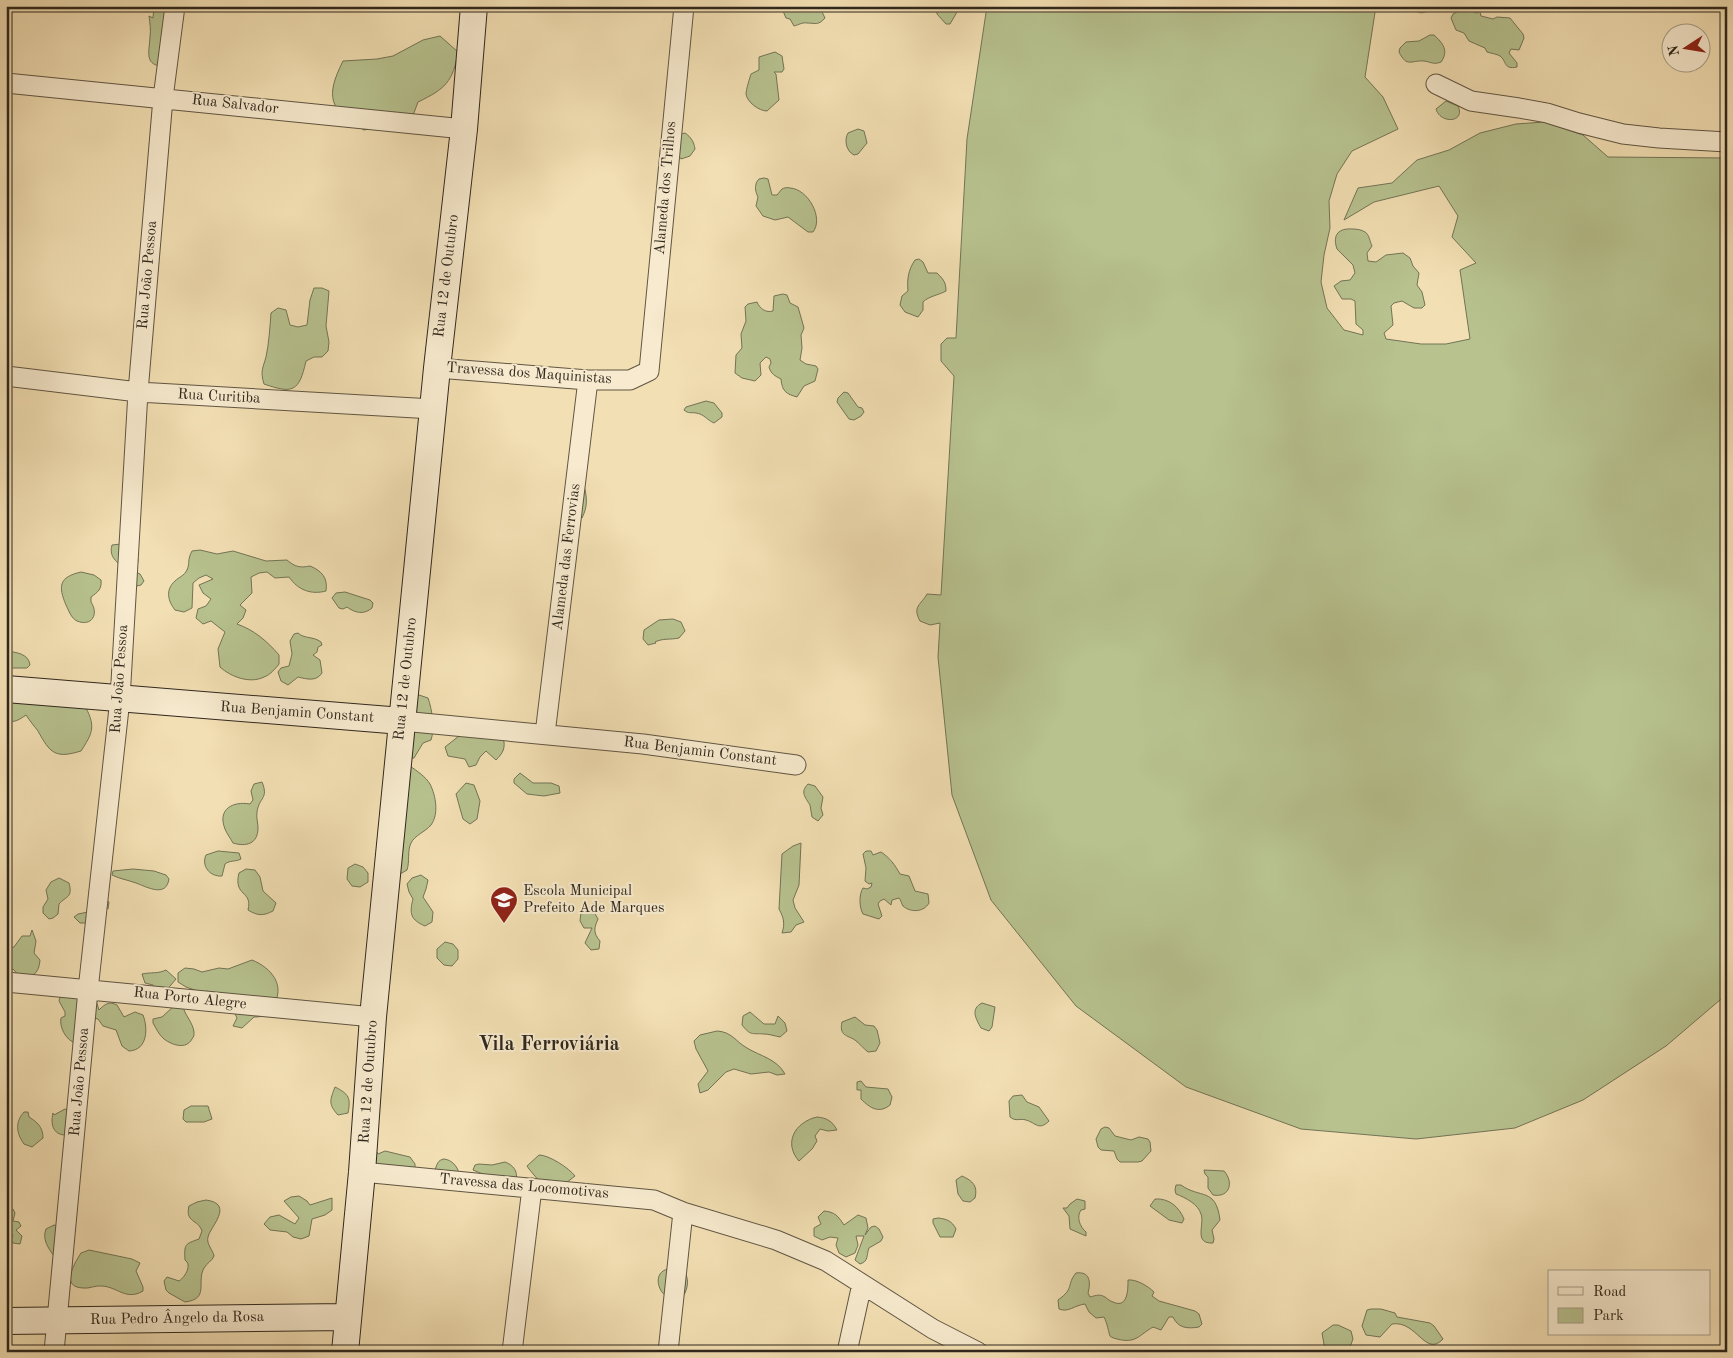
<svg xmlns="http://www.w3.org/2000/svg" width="1733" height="1358" viewBox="0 0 1733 1358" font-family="'Old Standard TT',serif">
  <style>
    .green { fill: #b7c28f; stroke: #737456 }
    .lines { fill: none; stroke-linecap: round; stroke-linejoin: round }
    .street-casing { stroke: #605542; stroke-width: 21 }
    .secondary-casing { stroke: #2f271d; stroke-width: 28 }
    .street { stroke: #f7eace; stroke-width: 19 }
    .secondary { stroke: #f7eace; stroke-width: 26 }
    .labels { text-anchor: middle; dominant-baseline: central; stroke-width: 4; stroke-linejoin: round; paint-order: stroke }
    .street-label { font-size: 15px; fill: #2f271d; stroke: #f7eace }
    .poi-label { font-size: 15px; fill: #2f271d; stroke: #f7eace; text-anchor: start }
    .district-label { font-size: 20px; font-weight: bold; fill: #2f271d; stroke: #f7eace }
  </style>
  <rect width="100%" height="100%" fill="#f2dfb3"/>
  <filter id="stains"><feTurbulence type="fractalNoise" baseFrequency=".004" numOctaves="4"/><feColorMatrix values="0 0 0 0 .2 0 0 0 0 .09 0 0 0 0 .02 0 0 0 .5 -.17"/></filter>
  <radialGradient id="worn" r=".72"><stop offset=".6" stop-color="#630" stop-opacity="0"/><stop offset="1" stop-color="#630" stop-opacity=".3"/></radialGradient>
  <!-- green -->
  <path class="green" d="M154 6H181L165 67C144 65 149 54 150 37 151 30 150 23 149 16L153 18Z
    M785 6H808L813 9 820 8 825 18C818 26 815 23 807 23 803 22 798 25 794 26L790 19 786 18 783 11Z
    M939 6H956L957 12 950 24H946L937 14 936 8Z
    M987 6H1059L1074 8 1083 6H1376L1365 77 1383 97 1398 129 1352 151 1337 174 1329 201 1330 228 1324 255 1321 282 1327 308 1344 330 1363 335V330L1356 324 1355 301 1351 299H1342L1334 286 1341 281 1350 280 1355 273 1353 265 1337 249C1332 234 1339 228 1353 229 1357 229 1362 230 1365 232 1369 234 1370 242 1372 246L1367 253 1368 261 1376 262 1386 255 1403 253 1410 258 1413 266 1419 273 1417 285 1422 292 1425 305 1422 308H1414L1402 301 1394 303 1391 306 1393 325 1384 333 1386 339 1421 344H1446L1470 339 1460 270 1476 263 1452 237 1458 216 1439 186 1374 202 1344 220 1358 188 1392 183 1417 160 1449 150 1480 133 1516 124 1544 122 1583 135 1608 157 1727 158V994L1666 1046 1583 1100 1515 1128 1416 1139 1301 1129 1186 1087 1076 1006 991 900 952 795 938 657 940 623 930 625 920 621C912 606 921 605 927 594L941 595 954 376 941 361V344L947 338H956L967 139Z
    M1411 6H1434C1426 14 1418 16 1411 6Z
    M1461 10H1468L1476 13 1480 12 1481 16 1493 19 1497 17 1510 18 1523 34 1524 38 1519 50 1511 49 1509 53 1517 63V67C1503 70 1507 61 1500 56 1497 54 1490 53 1487 52L1485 48 1469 41 1464 33 1456 30 1451 18 1453 14Z
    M1430 35H1434C1443 43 1449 51 1441 62 1434 65 1431 62 1424 61 1411 60 1407 68 1399 52L1400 48 1406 42 1419 41Z
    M440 36 458 52C453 82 445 89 418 102L412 118 380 127 364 130C329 110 325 97 343 61L377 59 393 56 423 40Z
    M775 52 782 56 784 69 782 72H774L776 74 779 100 767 111C759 111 747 102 746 94 746 90 750 77 751 74L759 70V57Z
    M1446 101 1458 106C1466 123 1440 124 1436 109Z
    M858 129 864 131 867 143 858 154 854 155C846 151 844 140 848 133Z
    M685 133C691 137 694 142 695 149L690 156 681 159 675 151 681 134Z
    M764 178 768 179 772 195H777L782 189C784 188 787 187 790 188 808 189 824 218 813 232H808L788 217 775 220 763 216 756 206 758 197C755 191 754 184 759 179Z
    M919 259 923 262 928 273H937C943 279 946 282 946 291 939 295 929 296 923 302V310L918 317 905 312 900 305 902 296 908 291C907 280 908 270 915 260Z
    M314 288H322L329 291 326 326 329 342 328 351 322 357H314L306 361C299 392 293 394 264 384 260 371 263 368 266 357 269 343 270 327 271 313L278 308 286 310 290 325 298 327 307 325 310 300Z
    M783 294 787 295 790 303 798 307 804 328 801 335 802 348 800 360 806 364 816 366 818 369 815 381 804 386 797 397C786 394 782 391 781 379 775 376 771 374 769 367L771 363 770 359 766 357 760 363 761 375 755 381 742 378 735 373 736 355 742 348 741 334 746 321 745 307 748 304 757 302C760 309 766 313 773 311L774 296Z
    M844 392 848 393 858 407 862 408 864 412 861 416 854 420 849 419 837 402 838 398Z
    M706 401 714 403 722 413V417L714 423C707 420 704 414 696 413 690 412 689 414 684 410L686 407Z
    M584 485C587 498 588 506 582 518L574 514Z
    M121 544 136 552 138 560 136 572 140 574 144 581 141 585 137 586C132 582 131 577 127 572 120 563 108 559 112 545Z
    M200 550 217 554 233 551 266 561 287 560C295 567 300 568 310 566 322 571 328 578 326 591 311 595 298 590 289 577L275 578 267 572 259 573 251 577 252 593 240 605 246 610 243 618 237 624C254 630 267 641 279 655V664C275 669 270 675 264 677 250 684 231 677 220 667L218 649 225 632 211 621 203 624 196 618 198 609 206 606 211 599 203 593 199 585 213 579 206 575 199 578 193 583 192 608 184 612 175 610C168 601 165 590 175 581 179 577 184 576 187 570 190 564 187 560 192 551Z
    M81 572 94 575 101 580C102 589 98 592 91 597V602C99 614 92 627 77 621 71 618 69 611 66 605 58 586 59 577 81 572Z
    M345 592 370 600 373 603 372 608C364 615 355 613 347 607L343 609 339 608 332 598 336 593Z
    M673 619 681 622 685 631 679 638C670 640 663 638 655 642L656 643 648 645 643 639 644 630 659 620Z
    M298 633C304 639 313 636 321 642L322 645 318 647 317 652 313 655 320 660 322 673C316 682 307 679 298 677L288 685 281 681 278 672 281 668 289 666 292 654 290 641 294 634Z
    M6 651C16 652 29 654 30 665L27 668H6Z
    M6 686 86 708C96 727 92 734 81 751 55 759 50 753 38 731 34 726 30 721 26 715 20 719 14 724 6 720Z
    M419 695 428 698C432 709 435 729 431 740L423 743 414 758H406L411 697Z
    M472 728 486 738 503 737C506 748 503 753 496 760L486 751 480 757 476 765 469 767 465 759 448 756 445 747 459 736 464 729Z
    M410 766C417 771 426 777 430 784 436 796 439 814 431 825 425 832 415 835 411 843 407 851 410 861 407 870L400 874Z
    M520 773 533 783H551L559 786 560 793 544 796 527 794 514 783V779Z
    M262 782C269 799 259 797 257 812 256 817 258 823 258 828 258 844 246 847 233 843 231 839 227 834 225 829 217 809 233 801 250 804L253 800 251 791 254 784Z
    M466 783 474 785 480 801 477 819 470 824 463 819 456 794Z
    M808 784 815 786 823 797 821 808 823 815 818 821 812 817C811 813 811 809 810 805 805 797 800 792 808 784Z
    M801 843 799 885 793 900 795 908 804 922 796 925 791 932 782 933C785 924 784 918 779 909L782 854 793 846Z
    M218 851 239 853 241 859C235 862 230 860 225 864L222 876C210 877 201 866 206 855Z
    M866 851H871L873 855 881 852C890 858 895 865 900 874L909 876 915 891 928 894 929 903C924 912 911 913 903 906 901 903 901 900 899 898L892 900 891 905 884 899 880 901 878 904 882 916 879 919 863 914C859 907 859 894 863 888L867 889 871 887 872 883 869 884 865 881 866 868 863 854Z
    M355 864 363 867 368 873V882L360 887 352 886 347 879 348 868Z
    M133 869 154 871 166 875 169 879C166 898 147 887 136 883 128 880 120 879 112 875L113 871Z
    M246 869 255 870 260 877 263 891 276 903 273 911C263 916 258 916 248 910 253 890 233 897 239 873Z
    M421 875 428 880 426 889 423 897 433 912 432 922 425 926C411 920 409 914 413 899L409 892 407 884 412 878Z
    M59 878 69 883C73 898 66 896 59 904L58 914 53 918 49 919 43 913V907L48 899 46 890 51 882Z
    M106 899 109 902 108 909 104 908 89 923H80L74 917 78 914 88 912Z
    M595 901 601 907 594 912 598 919C594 928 593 933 600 941L599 949 591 950 585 943 592 928H584L580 921 581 912 589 908Z
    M32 930 36 941 34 953 40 960C39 973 34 976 22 979L13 969 6 974V949L14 947 22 936H30Z
    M445 942 453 944 458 950V959L452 966 444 965 437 958V949Z
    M252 960C272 968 286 986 273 1006 267 1015 264 1017 254 1017L242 1028 233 1026 237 1018C232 1005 219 998 207 991L203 993 186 987 178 982V973L185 968 194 969 202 972 219 968 228 969Z
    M166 970 176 979 165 992 157 993 153 985 145 983 142 974C151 972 158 974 166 970Z
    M61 993 95 997 99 1010C105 1004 109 1001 117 1005L124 1017 135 1012 143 1015C148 1028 148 1050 129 1051L122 1046 116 1030 103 1026 98 1019 94 1018 75 1043C66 1040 59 1027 61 1018L65 1016V1012L59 1001Z
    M982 1003 995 1007 992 1027 989 1031 981 1028C976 1019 970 1009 982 1003Z
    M175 1005 183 1007C185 1015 193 1023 194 1032 194 1036 194 1036 192 1039 186 1050 172 1045 164 1039 159 1035 156 1028 153 1023V1019L162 1017Z
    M750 1012 764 1024H775L778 1016 785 1023 787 1031 780 1037C775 1036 769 1034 764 1034 751 1033 751 1036 742 1025L743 1016Z
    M855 1017 865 1025 874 1026 877 1030 880 1043 876 1051 868 1052C863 1048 860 1044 855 1040 847 1035 839 1036 842 1022Z
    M717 1031C732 1032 735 1041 747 1048 760 1056 777 1059 785 1074L777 1075 769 1072 751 1074 734 1069 726 1072 708 1090 700 1093 698 1084 708 1071 696 1049 694 1041 700 1035Z
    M861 1081 866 1087 888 1089 892 1097 890 1105C879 1114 870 1108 861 1099V1090H857V1082Z
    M335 1087C349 1094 351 1098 348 1113L338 1115C328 1104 330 1100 335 1087Z
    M1022 1095 1027 1102 1039 1107 1049 1121C1039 1131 1036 1123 1026 1120 1020 1118 1016 1122 1010 1117L1009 1101 1013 1096Z
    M191 1106H208L212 1119 204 1122H186L183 1119 184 1110Z
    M65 1109 69 1111 68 1135C54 1136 50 1126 53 1113L54 1115Z
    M24 1112H28L29 1117C37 1122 43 1127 43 1138L32 1147 24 1144C16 1133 15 1122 24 1112Z
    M817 1117C827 1118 832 1121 837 1130L828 1131 820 1129 815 1136 817 1141 812 1149 799 1161C783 1143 795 1122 817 1117Z
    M1105 1127 1109 1128 1115 1136 1131 1140 1139 1137 1148 1139 1150 1142 1151 1151 1142 1161 1138 1162H1120L1117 1159 1114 1151 1101 1150 1098 1147 1096 1139 1101 1129Z
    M385 1151 410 1157 415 1164V1169L375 1167 372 1153 377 1152 378 1154Z
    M539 1155C549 1155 569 1168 575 1176L562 1186 548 1180 540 1182 529 1169 527 1166Z
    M444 1159C452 1160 457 1166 459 1173L435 1170C437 1164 438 1160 444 1159Z
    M505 1162C513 1165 518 1171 516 1179L485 1175 473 1170 475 1165 479 1164 492 1165Z
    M1204 1170 1224 1171C1234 1182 1230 1198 1213 1195L1208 1188V1177L1205 1174Z
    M962 1176C973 1181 978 1186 975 1198L970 1202 963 1201 958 1194 956 1180Z
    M1176 1185H1181C1200 1199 1216 1187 1220 1220L1212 1230 1214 1239 1213 1243C1193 1244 1205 1224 1201 1214 1198 1204 1186 1198 1176 1194L1175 1190Z
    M299 1196 307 1201 310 1205 332 1198V1210L325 1215 312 1219 309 1236 301 1239 293 1237 287 1232 270 1230 264 1224 270 1217 279 1215 295 1224 299 1218 284 1201 291 1197Z
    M1077 1199 1085 1201V1209L1081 1210C1076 1217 1080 1227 1086 1232V1236L1070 1229 1069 1216 1063 1208H1067L1070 1204Z
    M1155 1199C1169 1198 1179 1207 1184 1219L1182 1223 1169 1220 1150 1206Z
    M206 1200C235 1204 210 1227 208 1237 206 1244 213 1250 214 1256 212 1261 207 1263 204 1268 196 1282 210 1299 185 1302L169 1293 166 1290 164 1281 167 1277 179 1281C186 1276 192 1265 185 1260 184 1244 185 1244 199 1239L202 1231C198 1219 185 1223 189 1206L197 1202Z
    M13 1209 15 1213 13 1221 19 1222 21 1226 16 1230 22 1236 20 1244 13 1243 11 1239 13 1235 6 1231V1211Z
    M824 1211C835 1212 838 1216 844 1225L858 1215 866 1218 868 1228 865 1235 871 1227 875 1226 879 1229 883 1237 881 1241 869 1248C866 1256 869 1261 860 1264L855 1260 864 1236H856L858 1245 855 1253 846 1257 839 1253 836 1245 838 1238 830 1237 822 1240 814 1236V1228L821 1224 818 1217Z
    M938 1218C947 1219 952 1221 956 1229L953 1237H940L933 1223V1219Z
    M54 1225 63 1227 54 1256C48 1248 42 1239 46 1229Z
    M89 1250 132 1259 140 1263 136 1271 143 1287V1291C126 1301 118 1287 102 1286 96 1285 89 1289 83 1288 60 1287 74 1264 81 1253Z
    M668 1269 685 1273C690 1281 687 1292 681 1299 677 1299 672 1298 668 1297 657 1292 653 1272 668 1269Z
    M1076 1273C1090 1271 1091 1282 1088 1293L1090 1297C1094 1296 1099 1294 1103 1296 1106 1297 1109 1301 1113 1302 1128 1309 1128 1289 1128 1280 1136 1279 1148 1286 1154 1292L1152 1296 1159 1301 1195 1311 1199 1314 1202 1324 1199 1327C1187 1329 1178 1328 1173 1317H1169L1161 1330 1153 1327C1139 1335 1136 1344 1117 1339 1114 1338 1112 1338 1110 1336 1109 1334 1107 1322 1104 1317L1096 1318 1089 1312 1085 1304C1075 1305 1068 1313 1059 1309L1058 1300C1075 1288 1066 1285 1076 1273Z
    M1371 1309H1381L1395 1313 1397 1317 1430 1323 1434 1326 1443 1339C1425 1358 1417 1320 1392 1324L1380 1337 1366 1335 1362 1326 1367 1310Z
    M1333 1325H1338L1351 1331 1353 1339 1348 1352H1327L1325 1350 1322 1333Z"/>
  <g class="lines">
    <!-- street casing -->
    <g class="street-casing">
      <path id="street" d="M6 83 464 129
        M1436 84 1471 101 1519 108 1547 113 1579 123 1623 134 1659 138 1727 142
        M437 368 588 380H630L649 371 684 6
        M6 376 138 392 433 409
        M402 721 643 744 796 765
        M545 734 588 380
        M6 982 373 1017
        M362 1172 654 1200 683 1212 776 1240 826 1261 933 1329 978 1352
        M54 1352 88 990 120 699 138 392 163 98 175 6
        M512 1352 532 1188
        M668 1352 683 1212
        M847 1352 862 1284"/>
    </g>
    <!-- secondary casing -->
    <g class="secondary-casing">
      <path id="secondary" d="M6 689 402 721
        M6 1321 348 1317
        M345 1352 362 1172 373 1017 437 368 464 129 474 6"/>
    </g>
    <!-- street -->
    <use href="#street" class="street"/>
    <!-- secondary -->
    <use href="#secondary" class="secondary"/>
  </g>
  <!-- icons -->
  <defs>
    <g id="school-pin" transform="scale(1.4375)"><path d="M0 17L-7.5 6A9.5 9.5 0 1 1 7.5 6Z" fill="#8f2418" stroke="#f7eace"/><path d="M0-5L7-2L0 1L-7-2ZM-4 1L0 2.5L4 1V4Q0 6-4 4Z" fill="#fff"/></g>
  </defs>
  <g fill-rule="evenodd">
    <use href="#school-pin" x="504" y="900"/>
  </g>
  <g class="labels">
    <!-- street labels -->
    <g class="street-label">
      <text transform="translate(235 105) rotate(6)">Rua Salvador</text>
      <text transform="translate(666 188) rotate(-85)">Alameda dos Trilhos</text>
      <text transform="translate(148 275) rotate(-85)">Rua João Pessoa</text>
      <text transform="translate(447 276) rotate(-83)">Rua 12 de Outubro</text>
      <text transform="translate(529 374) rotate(4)">Travessa dos Maquinistas</text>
      <text transform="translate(219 397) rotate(3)">Rua Curitiba</text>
      <text transform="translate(567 557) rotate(-83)">Alameda das Ferrovias</text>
      <text transform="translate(120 679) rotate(-86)">Rua João Pessoa</text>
      <text transform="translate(406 679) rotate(-84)">Rua 12 de Outubro</text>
      <text transform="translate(297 713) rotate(4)">Rua Benjamin Constant</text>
      <text transform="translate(700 752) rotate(7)">Rua Benjamin Constant</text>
      <text transform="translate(190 999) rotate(6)">Rua Porto Alegre</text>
      <text transform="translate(80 1082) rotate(-85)">Rua João Pessoa</text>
      <text transform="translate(369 1082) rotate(-86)">Rua 12 de Outubro</text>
      <text transform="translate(524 1187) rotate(5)">Travessa das Locomotivas</text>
      <text transform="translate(177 1319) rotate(-1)">Rua Pedro Ângelo da Rosa</text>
    </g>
    <!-- poi labels -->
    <g class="poi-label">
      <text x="523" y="891">Escola Municipal<tspan x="523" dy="17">Prefeito Ade Marques</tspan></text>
    </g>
    <!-- district labels -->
    <g class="district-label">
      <text x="549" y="1045">Vila Ferroviária</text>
    </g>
  </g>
  <!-- margin -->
  <rect width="1733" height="1358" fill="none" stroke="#f2dfb3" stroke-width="25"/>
  <rect x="8" y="8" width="1718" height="1343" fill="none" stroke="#2f271d" stroke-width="2.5"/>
  <rect x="12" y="12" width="1708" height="1333" fill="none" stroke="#2f271d"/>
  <!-- legend -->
  <rect x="1548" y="1270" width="162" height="65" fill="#f7eace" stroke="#a79c87"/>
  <rect x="1558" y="1287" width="25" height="8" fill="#f7eace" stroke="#a79c87"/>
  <text x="1593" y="1296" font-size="15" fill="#2f271d">Road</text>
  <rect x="1558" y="1308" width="25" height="15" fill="#b7c28f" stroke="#a79c87"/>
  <text x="1593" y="1320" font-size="15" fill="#2f271d">Park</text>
  <!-- north arrow -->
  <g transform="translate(1686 48) rotate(258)"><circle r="24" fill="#f7eace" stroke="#a79c87"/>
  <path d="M0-4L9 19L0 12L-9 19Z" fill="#8f2418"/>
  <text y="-8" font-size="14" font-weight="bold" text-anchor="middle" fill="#2f271d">N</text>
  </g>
  <rect width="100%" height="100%" filter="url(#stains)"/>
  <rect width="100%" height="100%" fill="url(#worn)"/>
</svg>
